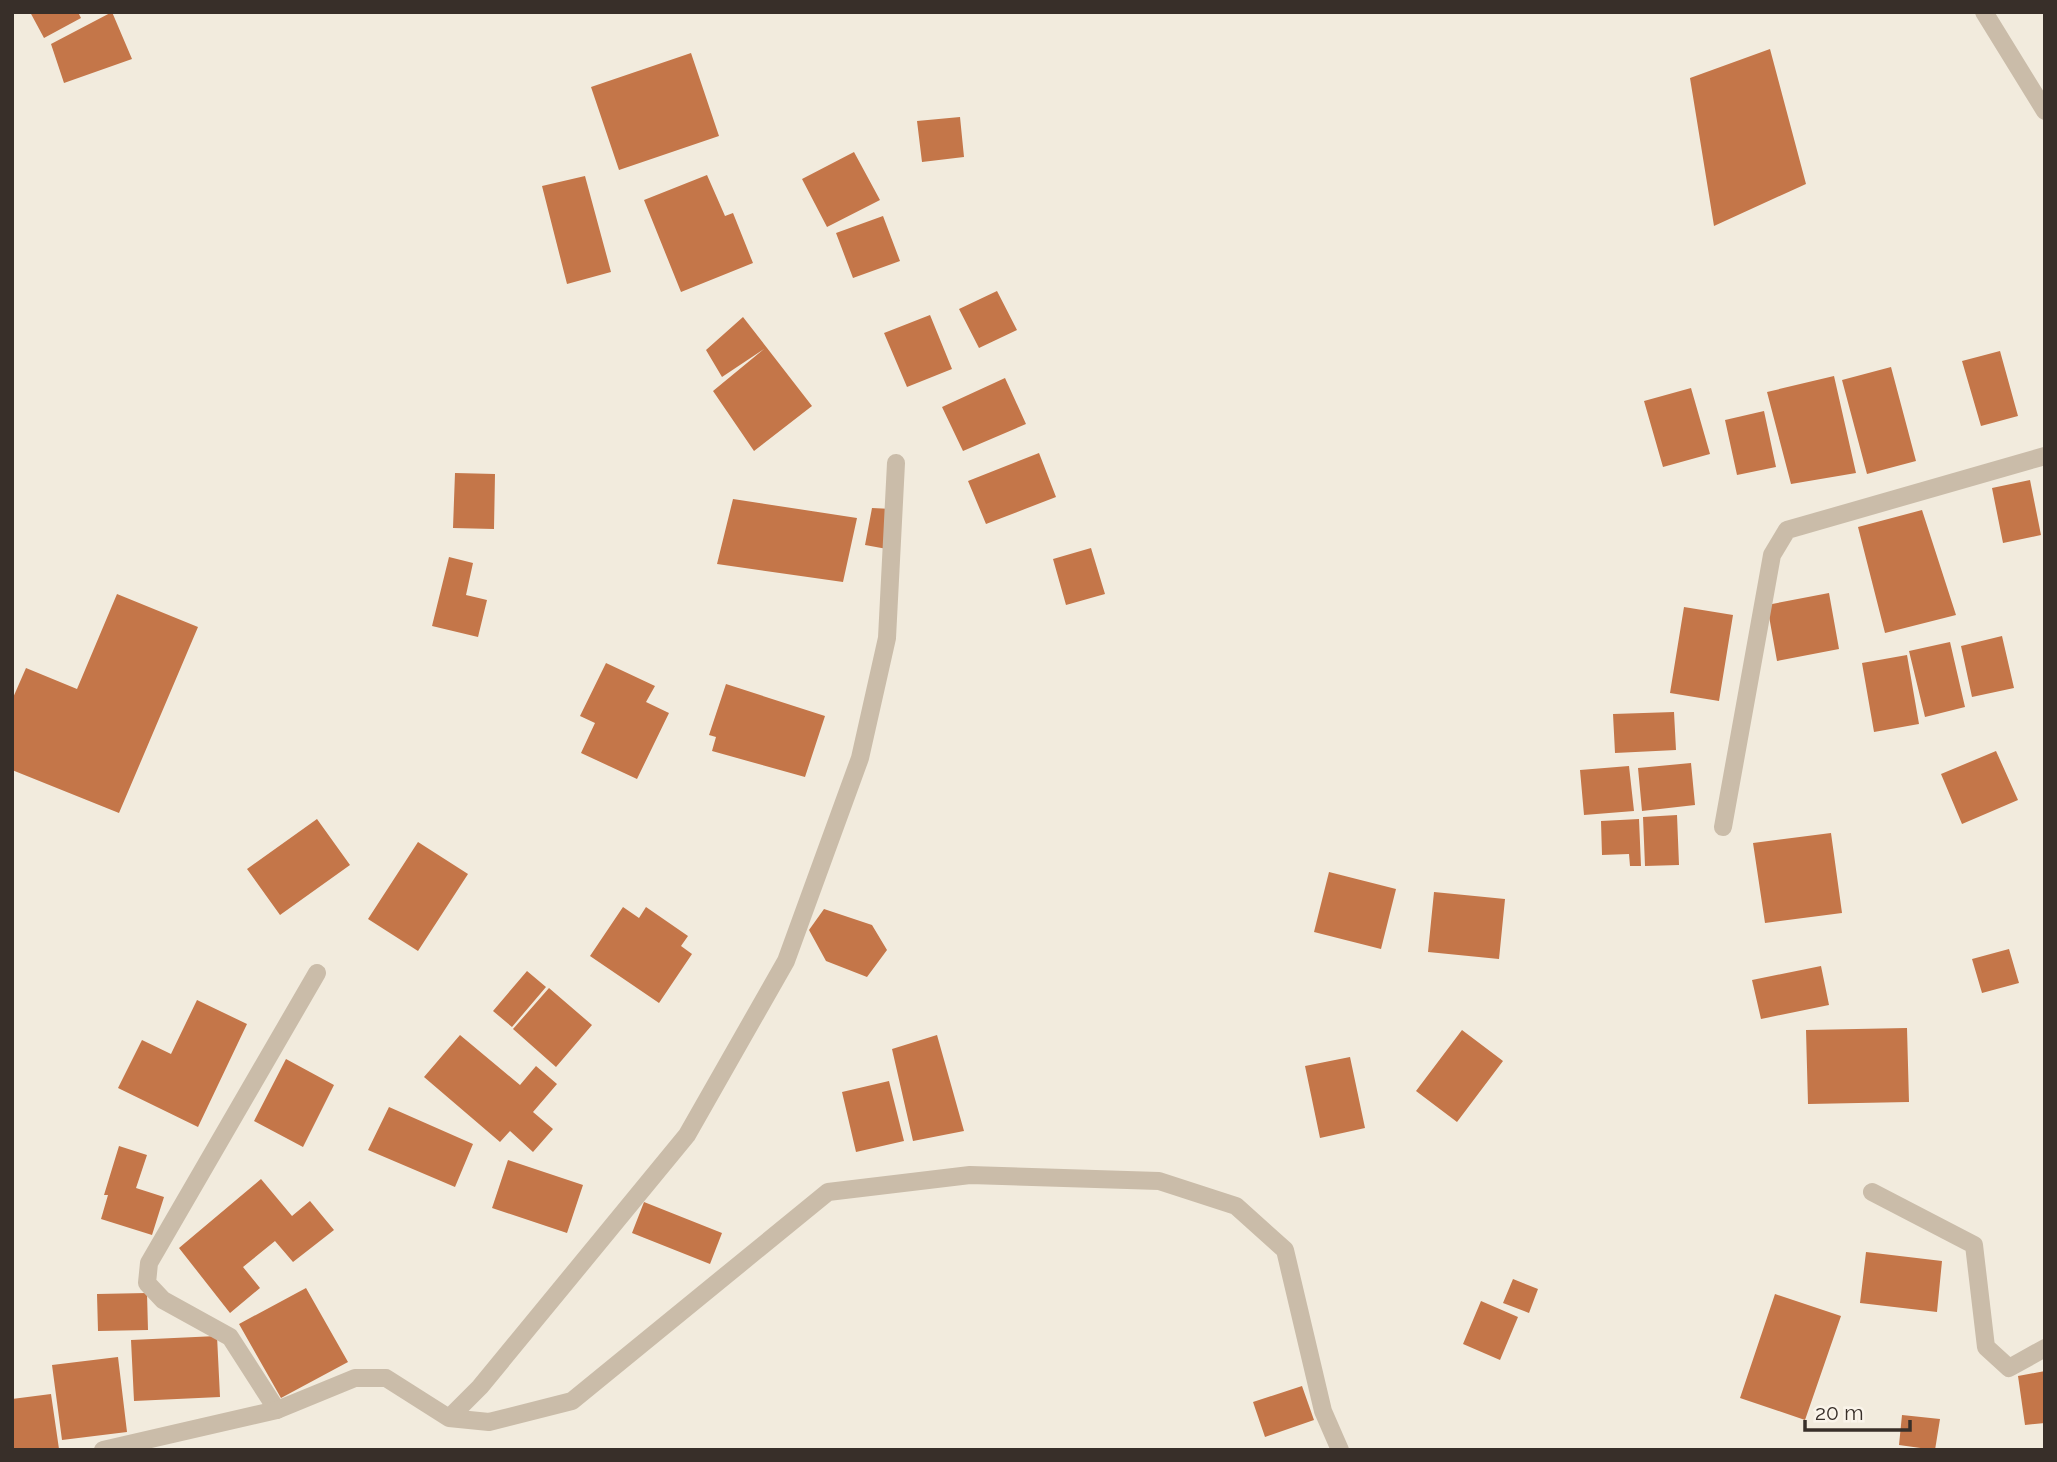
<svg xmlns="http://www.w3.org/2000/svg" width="2057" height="1462" viewBox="0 0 2057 1462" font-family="Raleway,sans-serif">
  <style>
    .building { fill: #c47649 }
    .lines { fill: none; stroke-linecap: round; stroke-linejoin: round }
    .lane { stroke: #cabca9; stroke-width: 18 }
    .street { stroke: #cabca9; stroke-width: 18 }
  </style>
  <rect width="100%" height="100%" fill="#f2ebdd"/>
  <!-- building -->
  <path class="building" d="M30 12H78L81 18 44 38Z
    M112 12 132 59 64 83 51 44Z
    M1770 49 1806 184 1714 226 1690 78Z
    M691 53 719 136 619 170 591 87Z
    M960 117 964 157 922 162 917 121Z
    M854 152 880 200 827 227 802 179Z
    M707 175 725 216 733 213 753 263 681 292 644 200Z
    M585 176 611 272 567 284 542 186Z
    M883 216 900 261 853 278 836 233Z
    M997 291 1017 330 979 348 959 309Z
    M930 315 952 369 907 387 884 333Z
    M743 317 812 406 754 451 713 391 764 349 722 377 706 350Z
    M2000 351 2018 416 1981 426 1962 361Z
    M1891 367 1916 461 1867 474 1842 380Z
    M1834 376 1856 473 1791 484 1767 392Z
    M1005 378 1026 424 963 451 942 407Z
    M1691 388 1710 454 1663 467 1644 401Z
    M1764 411 1776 467 1737 475 1725 420Z
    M1039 453 1056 497 986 524 968 481Z
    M455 473 495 474 494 529 453 528Z
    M2030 480 2041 535 2003 543 1992 488Z
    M733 499 857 518 843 582 717 564Z
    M872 508 892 509 887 549 865 545Z
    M1922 510 1956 615 1885 633 1858 527Z
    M1091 548 1105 594 1066 605 1053 559Z
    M449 557 473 563 466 595 487 600 478 637 432 626Z
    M1829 593 1839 649 1777 661 1767 605Z
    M117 594 198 627 119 813 12 770V700L26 668 77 689Z
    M1684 607 1733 615 1719 701 1670 693Z
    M2002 636 2014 688 1972 697 1961 646Z
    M1950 642 1965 707 1925 717 1909 651Z
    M1907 655 1919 724 1874 732 1862 663Z
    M606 663 655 686 646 702 669 713 637 779 581 753 595 723 580 716Z
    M726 684 825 716 805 777 712 751 716 737 709 735Z
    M1674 712 1676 750 1615 753 1613 714Z
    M1996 751 2018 800 1962 824 1941 774Z
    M1691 763 1695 805 1642 811 1638 768Z
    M1629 766 1634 811 1584 815 1580 770Z
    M1677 815 1679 865 1645 866 1643 817Z
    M317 819 350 865 280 915 247 869Z
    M1639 819 1641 866H1630L1629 854 1602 855 1601 821Z
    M1831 833 1842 913 1765 923 1753 843Z
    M418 842 468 874 418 951 368 919Z
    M1329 872 1396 889 1381 949 1314 932Z
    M1434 892 1505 899 1499 959 1428 952Z
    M623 907 639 918 646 907 688 936 681 946 692 954 659 1003 590 956Z
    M824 909 872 925 887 950 867 977 826 961 809 930Z
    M2009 949 2019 983 1982 993 1972 959Z
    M1821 966 1829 1005 1761 1019 1752 980Z
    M527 971 546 987 512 1027 493 1011Z
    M549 988 592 1025 556 1067 513 1029Z
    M197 1000 247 1024 198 1127 118 1088 142 1040 171 1054Z
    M1907 1028 1909 1102 1808 1104 1806 1030Z
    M1462 1030 1503 1061 1457 1122 1416 1091Z
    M460 1035 520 1085 536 1066 557 1084 533 1112 553 1129 533 1152 510 1131 500 1142 424 1077Z
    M937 1035 964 1131 913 1141 892 1049Z
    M1350 1057 1365 1128 1320 1138 1305 1066Z
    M286 1059 334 1085 303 1147 254 1121Z
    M889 1081 904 1141 856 1152 842 1092Z
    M389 1107 473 1144 455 1187 368 1150Z
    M119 1146 147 1155 136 1188 164 1197 152 1235 101 1219 108 1195H104Z
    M508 1160 583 1185 567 1233 492 1208Z
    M261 1179 292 1216 310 1201 334 1230 293 1262 275 1241 243 1267 260 1288 230 1313 179 1248Z
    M644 1202 722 1233 710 1264 632 1233Z
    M1866 1252 1942 1261 1937 1312 1860 1303Z
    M1513 1279 1538 1289 1529 1313 1503 1303Z
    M306 1288 348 1362 281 1398 239 1324Z
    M147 1293 148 1330 98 1331 97 1294Z
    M1775 1294 1841 1316 1805 1420 1740 1398Z
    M1481 1301 1518 1317 1500 1360 1463 1344Z
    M217 1336 220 1397 134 1401 131 1340Z
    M118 1357 127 1432 62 1440 52 1365Z
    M2045 1371V1423L2025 1425 2018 1376Z
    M1302 1386 1314 1420 1265 1437 1253 1402Z
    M51 1394 59 1449 12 1450V1399Z
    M1902 1415 1940 1419 1935 1450 1899 1445Z"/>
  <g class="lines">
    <!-- lane -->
    <path class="lane" d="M277 1410 230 1337 163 1300 147 1283 149 1263 317 973"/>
    <!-- street -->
    <path class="street" d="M1984 12 2045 111
      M1723 827 1772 555 1787 530 2045 456
      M1872 1192 1974 1245 1986 1347 2009 1368 2045 1348
      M449 1418 480 1387 687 1135 786 961 860 758 887 638 896 463
      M103 1450 277 1410 355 1378H386L449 1418 489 1422 572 1401 828 1192 970 1175 1159 1181 1236 1206 1285 1250 1323 1411 1340 1450"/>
  </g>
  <!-- border -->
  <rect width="2057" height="1462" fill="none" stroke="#382f29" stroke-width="28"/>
  <!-- scale -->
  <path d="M1805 1420v10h105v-10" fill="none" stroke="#382f29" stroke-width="3.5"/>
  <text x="1815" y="1420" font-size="21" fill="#382f29" stroke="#faf4ea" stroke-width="5" paint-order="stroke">20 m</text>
</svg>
